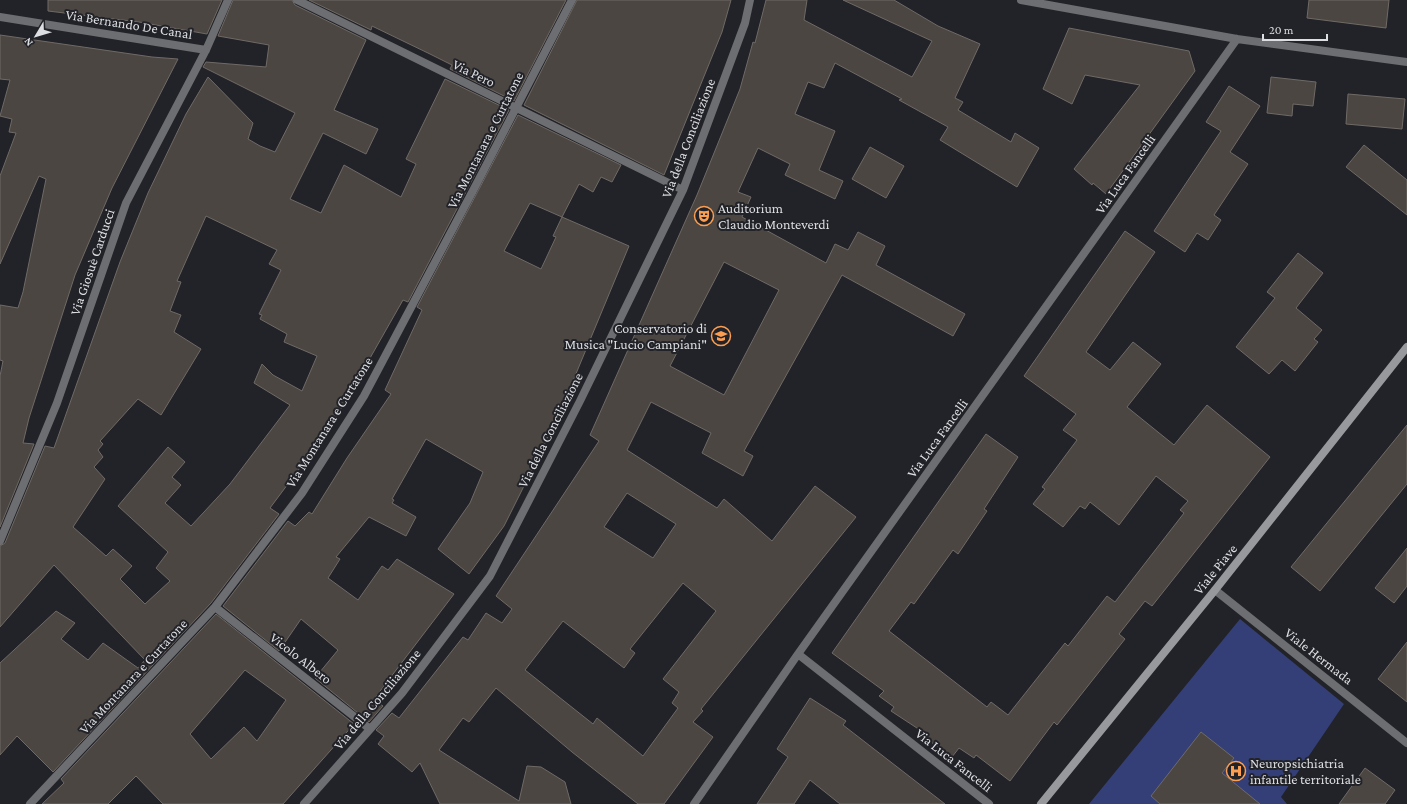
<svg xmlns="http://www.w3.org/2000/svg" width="1407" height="804" viewBox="0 0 1407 804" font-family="'Crimson Pro',serif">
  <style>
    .green { fill: #343f77 }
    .building { fill: #4b4642; stroke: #706a66; fill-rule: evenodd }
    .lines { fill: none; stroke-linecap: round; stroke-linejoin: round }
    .street { stroke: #6d6e71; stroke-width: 8 }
    .secondary { stroke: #97999d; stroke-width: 8 }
    .labels { text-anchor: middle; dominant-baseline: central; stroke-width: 4; stroke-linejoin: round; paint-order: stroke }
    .street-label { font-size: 14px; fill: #dddee2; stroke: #222328 }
    .poi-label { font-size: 14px; fill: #dddee2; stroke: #222328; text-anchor: start }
  </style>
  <rect width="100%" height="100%" fill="#222328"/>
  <!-- green -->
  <path class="green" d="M1240 619 1344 704 1281 797 1287 804H1089Z"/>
  <!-- building -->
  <path class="building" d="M48 0H222L207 34 139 22 48 11Z
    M233 0H292L295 5 366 40 334 110 378 129 366 154 323 133 290 199 321 213 344 165 401 197 416 164 406 159 445 79 509 110 408 302 403 300 332 425 270 508 279 514 211 603 53 772 17 736 0 755V663L56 611 75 623 61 639 88 660 103 643 138 668 145 660 54 565 0 627V546L5 543 45 446 54 448 120 262 148 193 186 114 208 77 253 123 248 139 260 146 275 152 295 113 203 67 206 62 266 67 269 45 218 36ZM206 216 277 250 269 264 281 270 259 314 262 315 260 319 287 334 284 342 317 356 302 391 273 375 262 364 254 383 290 405 230 484 191 526 165 503 181 485 172 477 185 462 168 447 118 506 168 552 156 568 170 581 145 604 120 579 132 566 113 549 106 556 73 527 105 479 94 467 103 457 98 450 103 444 100 441 138 399 161 415 201 349 174 332 181 315 170 311 181 282 177 281Z
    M309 0H566L514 101 450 69 452 65 430 54 372 26 371 30Z
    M577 0H731L722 32 664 175 524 105Z
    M766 0H807L804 20 912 77 932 41 843 0H894L938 26 980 44 955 98 963 102 958 110 1011 142 1015 133 1039 148 1017 187 940 140 948 127 899 100 902 99 835 63 824 88 808 82 795 114 835 131 819 170 843 181 835 199 785 175 790 164 758 148 738 192 751 197 742 217 826 263 835 244 848 250 858 232 885 246 876 265 965 314 953 336 842 275 744 451 753 456 743 476 702 453 711 433 651 402 627 450 717 508 724 499 772 541 815 486 856 517 701 709 703 711 693 722 713 737 664 804H638L572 752 496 688 469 722 463 718 439 750 519 801 527 766 541 767 565 782 571 804H440L420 763 412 772 378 744 384 736 376 730 392 713 399 718 463 637 468 640 486 613 502 623 512 609 496 596 599 441 590 435 697 195 740 89 753 42 755 43ZM724 262 779 290 724 395 670 366ZM627 493 676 524 653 558 604 527ZM683 583 716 611 663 679 679 692 672 703 678 708 643 756 597 718 593 724 525 670 563 621 624 668 635 653 630 649Z
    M1309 0H1389L1386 28 1307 18Z
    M1069 28 1189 51 1195 71 1106 194 1093 183 1092 185 1074 169 1140 85 1085 75 1072 104 1043 89Z
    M0 35 152 57 178 59 112 188 75 275 29 418 23 443 34 444 0 527V376L3 361 0 360V305L18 308 23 292 46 179 39 176 0 264V176L16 133 9 132 12 119 0 116 10 80 0 79Z
    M1271 77 1316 82 1313 106 1293 104 1292 116 1267 113Z
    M1229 86 1260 106 1230 152 1248 164 1214 215 1221 220 1208 240 1197 233 1185 252 1154 231 1221 131 1206 122Z
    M1348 94 1405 99 1402 129 1346 124Z
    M518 115 621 165 612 182 601 177 593 192 579 184 562 217 629 246 563 405 538 458 504 526 469 574 438 549 470 503 483 472 426 439 392 499 394 500 392 503 416 517 406 536 369 517 336 557 340 559 328 578 358 600 382 566 388 570 397 559 454 594 374 699 383 706 369 722 315 678 338 650 301 619 279 651 223 606 288 521 295 526 309 512 312 514 347 458 391 394 385 390 422 310 417 307ZM530 203 562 217 553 236 556 237 541 269 504 251Z
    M1364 145 1407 180V215L1346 167Z
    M870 147 904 166 886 198 852 179Z
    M1125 231 1155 252 1086 352 1110 370 1133 342 1161 364 1127 407 1174 445 1207 405 1270 457 1152 606 1145 601 1119 634 1125 639 1057 725 1054 722 1010 781 976 755 974 758 959 748 952 757 921 735 923 732 891 711 894 707 879 696 884 691 832 653 986 434 1018 457 984 509 987 511 958 554 953 550 914 604 911 602 889 631 987 707 991 702 1008 715 1065 643 1068 646 1107 596 1115 602 1184 513 1180 510 1188 501 1156 476 1119 525 1090 502 1085 509 1080 506 1063 527 1033 504 1045 489 1042 487 1077 440 1063 430 1076 414 1024 376Z
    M1298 253 1323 273 1296 308 1322 330 1314 339 1318 342 1295 371 1282 360 1269 374 1236 347 1275 298 1267 292Z
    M1407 425V484L1320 591 1291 567Z
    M1407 548V586L1394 603 1375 588Z
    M216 614 354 724 283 804H163L136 776 108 804H42L64 783 61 779ZM245 670 286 700 257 741 244 727 211 759 190 734Z
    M1407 642V702L1378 679Z
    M810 698 846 721 843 725 945 804H840L810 780 794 804H757L788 757 777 749Z
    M1201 732 1234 758 1222 773 1260 804H1160L1151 796Z
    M1365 768 1395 790 1385 804H1339Z"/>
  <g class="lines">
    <!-- street -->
    <path class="street" d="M297 0 683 190
      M1021 0 1237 39 1407 62
      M0 17 206 50
      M0 541 57 403 126 203 206 50 228 0
      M1215 590 1407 743
      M215 607 370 729
      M30 804 215 607 302 493 364 396 476 185 572 0
      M304 804 402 693 490 576 580 401 683 190 745 23 750 0
      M694 804 798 654
      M989 804 798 654 1237 39"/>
    <!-- secondary -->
    <path class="secondary" d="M1041 804 1215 590 1407 347"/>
  </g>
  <!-- icons -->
  <defs>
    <g id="theatre-ring" transform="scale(1)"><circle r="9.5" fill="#222328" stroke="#fb9e51" stroke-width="1.5"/><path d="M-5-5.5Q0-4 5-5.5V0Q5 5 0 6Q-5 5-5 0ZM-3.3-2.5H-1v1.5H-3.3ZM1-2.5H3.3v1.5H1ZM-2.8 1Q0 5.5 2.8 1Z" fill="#fb9e51"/></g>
    <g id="school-ring" transform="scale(1)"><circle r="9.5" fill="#222328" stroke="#fb9e51" stroke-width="1.5"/><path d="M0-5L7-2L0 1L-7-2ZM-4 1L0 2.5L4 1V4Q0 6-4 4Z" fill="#fb9e51"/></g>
    <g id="hospital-ring" transform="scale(1)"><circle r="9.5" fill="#222328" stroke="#fb9e51" stroke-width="1.5"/><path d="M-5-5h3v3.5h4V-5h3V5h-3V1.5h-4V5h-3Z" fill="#fb9e51"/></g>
  </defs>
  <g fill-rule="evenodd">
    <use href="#theatre-ring" x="704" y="216"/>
    <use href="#school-ring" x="721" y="336"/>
    <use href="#hospital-ring" x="1236" y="771"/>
  </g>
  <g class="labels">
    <!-- street labels -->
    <g class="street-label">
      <text transform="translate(129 24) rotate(9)">Via Bernando De Canal</text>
      <text transform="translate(474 73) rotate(26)">Via Pero</text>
      <text transform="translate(688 138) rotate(-69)">Via della Conciliazione</text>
      <text transform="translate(485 140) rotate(-63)">Via Montanara e Curtatone</text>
      <text transform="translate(1125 174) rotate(-55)">Via Luca Fancelli</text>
      <text transform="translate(92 262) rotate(-71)">Via Giosuè Carducci</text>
      <text transform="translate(329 422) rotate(-58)">Via Montanara e Curtatone</text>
      <text transform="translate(550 430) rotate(-63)">Via della Conciliazione</text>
      <text transform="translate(937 438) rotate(-54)">Via Luca Fancelli</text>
      <text transform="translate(1215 569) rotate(-51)">Viale Piave</text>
      <text transform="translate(1319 656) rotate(38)">Viale Hermada</text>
      <text transform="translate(301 658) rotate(38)">Vicolo Albero</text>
      <text transform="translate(133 676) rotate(-47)">Via Montanara e Curtatone</text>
      <text transform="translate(377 699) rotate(-50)">Via della Conciliazione</text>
      <text transform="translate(954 760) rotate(38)">Via Luca Fancelli</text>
    </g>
    <!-- poi labels -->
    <g class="poi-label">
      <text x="718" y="208">Auditorium<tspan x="718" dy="16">Claudio Monteverdi</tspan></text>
      <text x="707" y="328" text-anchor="end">Conservatorio di<tspan x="707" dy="16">Musica "Lucio Campiani"</tspan></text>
      <text x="1250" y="763">Neuropsichiatria<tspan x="1250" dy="16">infantile territoriale</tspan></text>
    </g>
  </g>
  <!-- north arrow -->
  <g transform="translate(36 36) rotate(232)" stroke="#222328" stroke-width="3" paint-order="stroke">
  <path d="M0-3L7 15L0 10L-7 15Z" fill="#dddee2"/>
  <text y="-6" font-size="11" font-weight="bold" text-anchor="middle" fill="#dddee2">N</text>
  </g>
  <!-- scale -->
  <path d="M1263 34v6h64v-6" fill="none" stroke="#dddee2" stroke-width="2"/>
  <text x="1269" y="34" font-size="12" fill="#dddee2" stroke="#222328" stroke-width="3" paint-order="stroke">20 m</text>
</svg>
